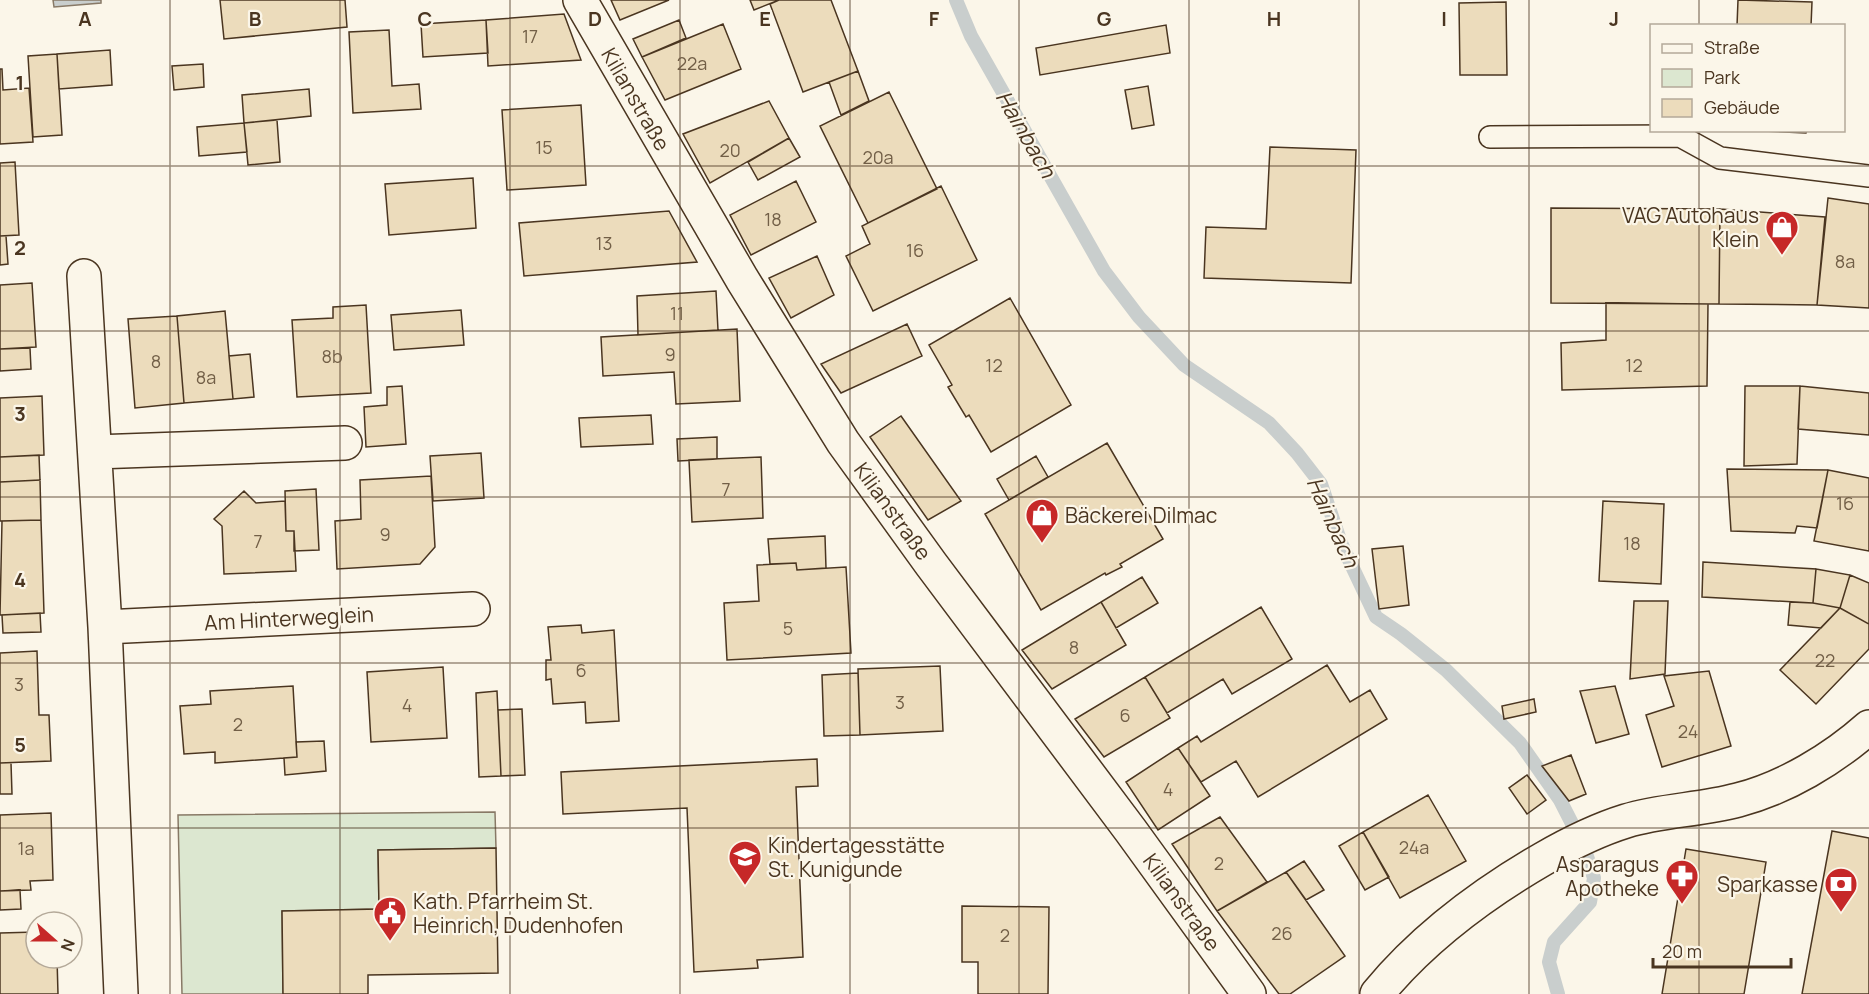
<svg xmlns="http://www.w3.org/2000/svg" width="1869" height="994" viewBox="0 0 1869 994" font-family="Manrope,sans-serif">
  <style>
    .green { fill: #dce7d0; stroke: #887966; stroke-width: 1.5 }
    .water { fill: #c9cecd; stroke: #887966; stroke-width: 1.5 }
    .lines { fill: none; stroke-linecap: round; stroke-linejoin: round }
    .stream { stroke: #c9cecd; stroke-width: 14 }
    .building { fill: #ecdcbc; stroke: #4a3520; stroke-width: 1.5 }
    .lane-casing { stroke: #4a3520; stroke-width: 24 }
    .street-casing { stroke: #4a3520; stroke-width: 36 }
    .secondary-casing { stroke: #4a3520; stroke-width: 36 }
    .lane { stroke: #fbf6e9; stroke-width: 21 }
    .street { stroke: #fbf6e9; stroke-width: 33 }
    .secondary { stroke: #fbf6e9; stroke-width: 33 }
    .grid { fill: none; stroke: #4a3520; stroke-width: 1.5; stroke-opacity: 0.55 }
    .labels { text-anchor: middle; dominant-baseline: central; stroke-width: 4.5; stroke-linejoin: round; paint-order: stroke }
    .number-label { font-size: 18px; fill: #725f47 }
    .street-label { font-size: 21px; fill: #4a3520; stroke: #fbf6e9 }
    .poi-label { font-size: 21px; fill: #4a3520; stroke: #fbf6e9; text-anchor: end }
    .water-label { font-size: 22px; font-style: italic; fill: #4a3520; stroke: #fbf6e9 }
    .grid-label { font-size: 20px; text-anchor: middle; font-weight: bold; fill: #4a3520; stroke: #fbf6e9; stroke-width: 4.5; stroke-linejoin: round; paint-order: stroke }
  </style>
  <rect width="100%" height="100%" fill="#fbf6e9"/>
  <!-- green -->
  <path class="green" d="M495 812 496 848 378 850 379 909 282 911 283 994H182L178 815Z"/>
  <!-- water -->
  <path class="water" d="M53 0H101V3L54 7Z"/>
  <g class="lines">
    <!-- stream -->
    <path class="stream" d="M956 0 971 36 1104 271 1139 317 1184 365 1269 423 1297 453 1321 484 1341 543 1376 617 1401 634 1446 670 1520 743 1560 800 1584 847 1594 878 1590 902 1554 942 1549 962 1558 994"/>
  </g>
  <!-- building -->
  <path class="building" d="M220 0H345L347 27 224 39Z
    M611 0H669L620 20Z
    M750 0H779L754 10Z
    M779 0H831L858 71 803 92 770 4Z
    M1738 0 1812 2 1811 26H1737Z
    M1506 2 1507 75H1460L1459 3Z
    M564 14 581 60 488 66 486 20Z
    M486 20 488 53 423 57 421 24Z
    M679 20 686 38 642 57 633 39Z
    M723 24 741 69 665 100 642 57Z
    M1166 25 1170 53 1040 75 1036 48Z
    M389 30 392 86 419 84 421 109 353 113 349 32Z
    M110 50 112 85 59 89 57 54Z
    M57 54 62 135 33 137 28 56Z
    M203 64 204 87 174 90 172 66Z
    M0 69H2L3 90 29 88 33 142 0 144Z
    M858 71 869 101 841 115 829 82Z
    M1148 86 1154 125 1132 129 1125 90Z
    M309 89 311 116 244 123 242 95Z
    M889 92 937 189 868 223 820 126Z
    M769 101 789 138 710 183 683 134Z
    M581 105 586 185 507 190 502 110Z
    M277 120 280 162 248 165 244 123Z
    M244 123 247 152 199 156 197 127Z
    M1741 130H1807L1806 133Z
    M789 138 800 157 758 180 748 162Z
    M1270 147 1356 150 1351 283 1204 278 1206 227 1266 229Z
    M15 162 19 235 0 236V163Z
    M473 178 476 228 389 235 385 184Z
    M796 181 816 222 751 255 730 215Z
    M941 186 977 260 873 311 846 256 870 244 862 226Z
    M1828 198 1869 204V308L1817 305Z
    M1551 208 1720 209 1719 304 1551 303Z
    M1720 209 1825 217 1817 305 1719 304Z
    M669 211 697 262 524 276 519 223Z
    M0 236H6L8 264 0 265Z
    M817 256 834 295 791 318 769 278Z
    M32 283 36 347 0 349V285Z
    M716 291 718 330 638 335 637 296Z
    M1010 298 1071 405 991 452 969 415 966 417 948 387 952 385 929 345Z
    M1606 303 1708 304 1707 386 1562 390 1561 343 1606 340Z
    M366 305 371 393 297 397 292 320 333 318V307Z
    M461 310 464 345 394 350 391 315Z
    M225 311 233 399 184 403 177 316Z
    M177 316 184 403 135 408 128 319Z
    M907 324 922 356 841 393 821 364Z
    M737 329 740 401 676 404 674 372 603 376 601 337Z
    M30 348 31 369 0 371V349Z
    M250 354 254 397 233 399 229 356Z
    M402 386 406 444 366 447 364 407 387 405V387Z
    M1745 386H1800L1797 464 1744 466Z
    M1800 386 1869 393V435L1798 429Z
    M42 396 44 455 0 457V398Z
    M651 415 653 444 581 447 579 418Z
    M901 416 961 501 928 520 870 437Z
    M717 437V459L678 461 677 439Z
    M1107 443 1163 539 1120 564 1122 567 1106 575 1105 573 1041 610 985 514Z
    M481 453 484 498 433 501 430 456Z
    M39 455 40 480 0 482V457Z
    M1036 456 1048 477 1009 500 997 479Z
    M761 457 763 518 692 522 689 460Z
    M1727 469 1828 470 1817 528 1797 526 1795 533 1731 531Z
    M1828 470 1869 478V551L1814 541Z
    M431 476 435 547 420 564 337 569 335 521 361 519 360 480Z
    M40 480 41 520 0 521V482Z
    M316 489 319 550 294 551V531H286L285 491Z
    M244 491 256 503 285 501 286 531H294L296 571 224 574 222 526 214 519Z
    M1603 501 1664 504 1661 584 1599 581Z
    M41 520 44 613 0 615 2 521Z
    M825 536 826 568 797 570 796 563 770 564 768 539Z
    M1403 546 1409 605 1379 609 1372 549Z
    M1703 562 1816 569 1813 603 1702 597Z
    M796 563 797 570 846 567 851 653 727 660 724 603 759 601 757 565Z
    M1816 569 1850 575 1840 608 1813 603Z
    M1850 575 1869 583V624L1840 608Z
    M1142 577 1158 603 1116 628 1101 602Z
    M1634 601H1668L1665 674 1630 679Z
    M1101 602 1126 645 1052 689 1022 650Z
    M1790 602 1813 603 1840 608 1821 628 1788 625Z
    M1261 607 1292 659 1232 694 1223 679 1167 713 1145 677Z
    M1840 608 1869 624V649L1816 704 1780 670Z
    M40 613 41 632 3 633 2 615Z
    M581 625 582 633 614 630 619 721 586 723 585 702 553 704 551 679 546 680V660H551L548 627Z
    M37 651 39 715H49L51 761 0 763V653Z
    M1327 665 1350 702 1370 690 1387 719 1258 797 1236 761 1201 782 1178 748 1197 736 1201 742Z
    M940 666 943 731 860 735 858 669Z
    M443 667 447 738 371 742 367 672Z
    M1709 671 1731 746 1662 767 1646 715 1674 706 1664 676Z
    M858 673 860 735 824 736 822 675Z
    M1145 677 1170 718 1104 757 1075 719Z
    M293 686 297 757 215 763V752L184 754 180 706 211 704 210 691Z
    M1615 686 1629 734 1596 743 1580 691Z
    M497 691 501 776 479 777 476 693Z
    M1534 699 1536 712 1504 719 1502 706Z
    M522 709 525 775 501 776 498 710Z
    M324 741 326 771 285 775 284 758 297 757 296 742Z
    M1178 748 1210 796 1158 830 1126 782Z
    M1571 755 1586 794 1569 801 1542 766Z
    M817 759 818 786 796 787 803 957 757 960 758 968 694 972 687 808 563 814 561 772Z
    M0 763H11L12 794H0Z
    M1527 775 1546 800 1527 814 1509 788Z
    M1428 795 1466 861 1400 898 1363 832Z
    M51 813 53 880 30 881 31 890 0 891V815Z
    M1220 817 1267 882 1217 911 1172 844Z
    M1832 831 1869 838V994H1802Z
    M1363 832 1389 877 1365 890 1339 846Z
    M496 848 498 973 368 975V994H283L282 911 379 909 378 850Z
    M1686 849 1766 862 1744 994H1662Z
    M1304 861 1324 890 1306 900 1286 872Z
    M1286 872 1345 956 1290 994H1279L1217 911Z
    M20 890 21 909 0 910V891Z
    M962 906 1049 907 1048 994H978V962H962Z
    M36 932V958H57L58 994H0V933Z"/>
  <g class="lines">
    <!-- lane casing -->
    <g class="lane-casing">
      <path id="lane" d="M1490 137 1680 136 1720 158 1869 176"/>
    </g>
    <!-- street casing -->
    <g class="street-casing">
      <path id="street" d="M580 0 742 279 843 442 931 564 1131 831 1249 994
        M84 276 105 627 121 994
        M95 452 345 443
        M105 627 473 609"/>
    </g>
    <!-- secondary casing -->
    <g class="secondary-casing">
      <path id="secondary" d="M1377 994C1423 938 1481 895 1543 859 1569 844 1597 830 1626 821 1662 810 1701 810 1738 800 1785 788 1833 759 1869 727"/>
    </g>
    <!-- lane -->
    <use href="#lane" class="lane"/>
    <!-- street -->
    <use href="#street" class="street"/>
    <!-- secondary -->
    <use href="#secondary" class="secondary"/>
  </g>
  <!-- grid -->
  <path class="grid" d="M170 0V994M340 0V994M510 0V994M680 0V994M850 0V994M1019 0V994M1189 0V994M1359 0V994M1529 0V994M1699 0V26M1699 130V994M0 166H1869M0 331H1869M0 497H1869M0 663H1869M0 828H1869"/>
  <!-- icons -->
  <defs>
    <g id="shop-pin" transform="scale(1.725)"><path d="M0 17L-7.5 6A9.5 9.5 0 1 1 7.5 6Z" fill="#c62828" stroke="#fbf6e9"/><path d="M-5-2.5h2.3a2.7 3.5 0 0 1 5.4 0H5L5.5 6h-11ZM-1.5-2.5h3a1.5 2.3 0 0 0-3 0Z" fill="#fff"/></g>
    <g id="school-pin" transform="scale(1.725)"><path d="M0 17L-7.5 6A9.5 9.5 0 1 1 7.5 6Z" fill="#c62828" stroke="#fbf6e9"/><path d="M0-5L7-2L0 1L-7-2ZM-4 1L0 2.5L4 1V4Q0 6-4 4Z" fill="#fff"/></g>
    <g id="pharmacy-pin" transform="scale(1.725)"><path d="M0 17L-7.5 6A9.5 9.5 0 1 1 7.5 6Z" fill="#c62828" stroke="#fbf6e9"/><path d="M-2-6h4v4h4v4h-4v4h-4v-4h-4v-4h4Z" fill="#fff"/></g>
    <g id="bank-pin" transform="scale(1.725)"><path d="M0 17L-7.5 6A9.5 9.5 0 1 1 7.5 6Z" fill="#c62828" stroke="#fbf6e9"/><path d="M-6-4H6V4H-6ZM0-2.3a2.3 2.3 0 1 0 0 4.6a2.3 2.3 0 1 0 0-4.6Z" fill="#fff"/></g>
    <g id="civic-pin" transform="scale(1.725)"><path d="M0 17L-7.5 6A9.5 9.5 0 1 1 7.5 6Z" fill="#c62828" stroke="#fbf6e9"/><path d="M-.6-6.5H3V-4.5H.6V-3L4-1V1h2V6H-6V1h2V-1L-.6-3ZM-1.2 2.5V6h2.4V2.5Z" fill="#fff"/></g>
  </defs>
  <g fill-rule="evenodd">
    <use href="#shop-pin" x="1782" y="227"/>
    <use href="#shop-pin" x="1042" y="515"/>
    <use href="#school-pin" x="745" y="857"/>
    <use href="#pharmacy-pin" x="1682" y="876"/>
    <use href="#bank-pin" x="1841" y="884"/>
    <use href="#civic-pin" x="390" y="913"/>
  </g>
  <g class="labels">
    <!-- number labels -->
    <g class="number-label">
      <text x="530" y="36">17</text>
      <text x="692" y="63">22a</text>
      <text x="544" y="147">15</text>
      <text x="730" y="150">20</text>
      <text x="878" y="157">20a</text>
      <text x="773" y="219">18</text>
      <text x="604" y="243">13</text>
      <text x="915" y="250">16</text>
      <text x="1845" y="261">8a</text>
      <text x="677" y="313">11</text>
      <text x="670" y="354">9</text>
      <text x="332" y="356">8b</text>
      <text x="156" y="361">8</text>
      <text x="994" y="365">12</text>
      <text x="1634" y="365">12</text>
      <text x="206" y="377">8a</text>
      <text x="726" y="489">7</text>
      <text x="1845" y="503">16</text>
      <text x="385" y="534">9</text>
      <text x="258" y="541">7</text>
      <text x="1632" y="543">18</text>
      <text x="788" y="628">5</text>
      <text x="1074" y="647">8</text>
      <text x="1825" y="660">22</text>
      <text x="581" y="670">6</text>
      <text x="19" y="684">3</text>
      <text x="900" y="702">3</text>
      <text x="407" y="705">4</text>
      <text x="1125" y="715">6</text>
      <text x="238" y="724">2</text>
      <text x="1688" y="731">24</text>
      <text x="1168" y="789">4</text>
      <text x="1414" y="847">24a</text>
      <text x="26" y="848">1a</text>
      <text x="1219" y="863">2</text>
      <text x="1282" y="933">26</text>
      <text x="1005" y="935">2</text>
    </g>
    <!-- street labels -->
    <g class="street-label">
      <text transform="translate(636 99) rotate(60)">Kilianstraße</text>
      <text transform="translate(893 511) rotate(54)">Kilianstraße</text>
      <text transform="translate(289 618) rotate(-3)">Am Hinterweglein</text>
      <text transform="translate(1182 902) rotate(54)">Kilianstraße</text>
    </g>
    <!-- poi labels -->
    <g class="poi-label">
      <text x="1759" y="215">VAG Autohaus<tspan x="1759" dy="24">Klein</tspan></text>
      <text x="1065" y="515" text-anchor="start">Bäckerei Dilmac</text>
      <text x="768" y="845" text-anchor="start">Kindertagesstätte<tspan x="768" dy="24">St. Kunigunde</tspan></text>
      <text x="1659" y="864">Asparagus<tspan x="1659" dy="24">Apotheke</tspan></text>
      <text x="1818" y="884">Sparkasse</text>
      <text x="413" y="901" text-anchor="start">Kath. Pfarrheim St.<tspan x="413" dy="24">Heinrich, Dudenhofen</tspan></text>
    </g>
    <!-- water labels -->
    <g class="water-label">
      <text transform="translate(1026 134) rotate(60)">Hainbach</text>
      <text transform="translate(1333 522) rotate(66)">Hainbach</text>
    </g>
  </g>
  <g class="grid-label">
    <text x="85" y="26">A</text>
    <text x="255" y="26">B</text>
    <text x="425" y="26">C</text>
    <text x="595" y="26">D</text>
    <text x="765" y="26">E</text>
    <text x="934" y="26">F</text>
    <text x="1104" y="26">G</text>
    <text x="1274" y="26">H</text>
    <text x="1444" y="26">I</text>
    <text x="1614" y="26">J</text>
    <text x="20" y="90">1</text>
    <text x="20" y="255">2</text>
    <text x="20" y="421">3</text>
    <text x="20" y="587">4</text>
    <text x="20" y="752">5</text>
  </g>
  <!-- legend -->
  <rect x="1650" y="24" width="195" height="108" fill="#fbf6e9" stroke="#b4a999" stroke-width="1.5"/>
  <rect x="1662" y="44" width="30" height="9" fill="#fbf6e9" stroke="#b4a999" stroke-width="1.5"/>
  <text x="1704" y="54" font-size="18" fill="#4a3520">Straße</text>
  <rect x="1662" y="69" width="30" height="18" fill="#dce7d0" stroke="#b4a999" stroke-width="1.5"/>
  <text x="1704" y="84" font-size="18" fill="#4a3520">Park</text>
  <rect x="1662" y="99" width="30" height="18" fill="#ecdcbc" stroke="#b4a999" stroke-width="1.5"/>
  <text x="1704" y="114" font-size="18" fill="#4a3520">Gebäude</text>
  <!-- north arrow -->
  <g transform="translate(54 940) rotate(111)"><circle r="28" fill="#fbf6e9" stroke="#b4a999" stroke-width="1.5"/>
  <path d="M0-4.5L10 22L0 15L-10 22Z" fill="#c62828"/>
  <text y="-9" font-size="16" font-weight="bold" text-anchor="middle" fill="#4a3520">N</text>
  </g>
  <!-- scale -->
  <path d="M1653 958v9h138v-9" fill="none" stroke="#4a3520" stroke-width="3"/>
  <text x="1662" y="958" font-size="18" fill="#4a3520" stroke="#fbf6e9" stroke-width="4.5" paint-order="stroke">20 m</text>
</svg>
